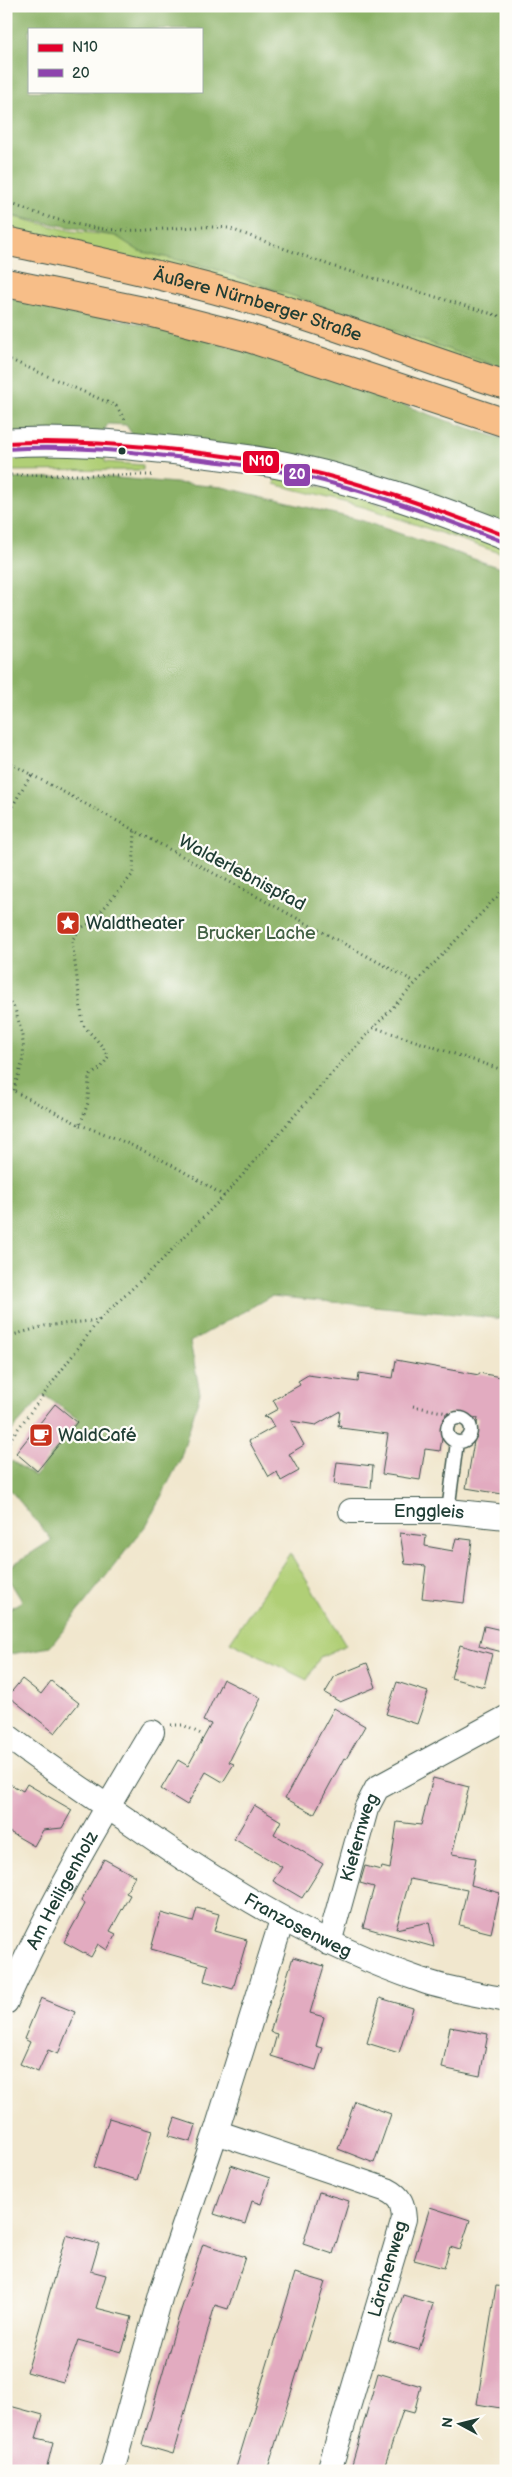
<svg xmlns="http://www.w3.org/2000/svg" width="512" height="2477" viewBox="0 0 512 2477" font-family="'Balsamiq Sans',sans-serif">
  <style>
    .green { fill: #b0cf76; stroke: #688655 }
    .forest { fill: #8cb267; stroke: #56784e; fill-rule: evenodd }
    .building { fill: #e2abc0 }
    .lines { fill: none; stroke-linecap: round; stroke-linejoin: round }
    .service-casing { stroke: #3e564b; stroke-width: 15 }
    .minor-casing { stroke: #3e564b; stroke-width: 26 }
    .tertiary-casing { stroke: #3e564b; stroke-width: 30 }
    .trunk-casing { stroke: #3e564b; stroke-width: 30 }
    .path { stroke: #3e564b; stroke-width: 3; stroke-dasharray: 1 4; stroke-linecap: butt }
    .service { stroke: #fff; stroke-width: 12 }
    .minor { stroke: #fff; stroke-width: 24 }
    .tertiary { stroke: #fff; stroke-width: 28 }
    .trunk { stroke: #f7be88; stroke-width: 28 }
    .bus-1-casing { stroke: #fdfcf7; stroke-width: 8 }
    .bus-2-casing { stroke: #fdfcf7; stroke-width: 8 }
    .bus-1 { stroke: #e4002b; stroke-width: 4 }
    .bus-2 { stroke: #8e44ad; stroke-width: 4 }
    .bus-dot { fill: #1f3d34; stroke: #fdfcf7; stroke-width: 2 }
    .labels { text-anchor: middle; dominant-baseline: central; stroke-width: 4.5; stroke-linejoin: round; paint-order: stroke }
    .street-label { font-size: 18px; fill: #1f3d34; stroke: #fdfcf7 }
    .poi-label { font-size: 18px; fill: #1f3d34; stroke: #fdfcf7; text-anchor: start }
    .park-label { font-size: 18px; fill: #436244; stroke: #fdfcf7 }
    .line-badge { stroke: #fdfcf7; stroke-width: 2 }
    .badge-label { font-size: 14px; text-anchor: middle; font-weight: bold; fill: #fff }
  </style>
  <rect width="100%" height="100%" fill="#fdfcf7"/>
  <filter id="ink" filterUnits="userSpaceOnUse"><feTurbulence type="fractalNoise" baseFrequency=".02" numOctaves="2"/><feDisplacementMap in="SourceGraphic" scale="10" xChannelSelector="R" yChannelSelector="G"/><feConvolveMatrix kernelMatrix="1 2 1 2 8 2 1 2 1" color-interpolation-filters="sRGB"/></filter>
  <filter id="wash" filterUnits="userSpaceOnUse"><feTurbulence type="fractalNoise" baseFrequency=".0096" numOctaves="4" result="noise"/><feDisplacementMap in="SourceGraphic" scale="20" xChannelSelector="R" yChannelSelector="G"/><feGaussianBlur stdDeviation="1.12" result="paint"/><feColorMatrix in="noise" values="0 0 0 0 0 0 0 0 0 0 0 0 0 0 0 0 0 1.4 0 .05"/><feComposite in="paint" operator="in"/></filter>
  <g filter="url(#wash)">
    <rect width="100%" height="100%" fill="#f1e7ce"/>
    <!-- green -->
    <path class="green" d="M6 215 72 231 116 236 139 251 212 268 506 369V372L6 229Z
      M57 454 105 455V462L143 465V470L6 471V455Z
      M276 476 338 491 506 544V555L367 508 274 484Z
      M290 1553 346 1645 320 1657 307 1680 230 1642Z"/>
    <!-- forest -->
    <path class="forest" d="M6 6H506V369L212 268 139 251 116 236 6 215ZM29 29H201V91H29Z
      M6 297C95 314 183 331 269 358 349 382 426 416 506 440V525L132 434 126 425 108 424 103 432H6Z
      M94 476 222 487 360 520 506 570V1319L271 1296 190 1342 200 1393 180 1460 147 1524 50 1647 6 1655V1611L22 1601 6 1575V1569L52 1540 6 1485V1466L12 1461 35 1476 79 1420 44 1395 6 1437V479Z"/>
    <g id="blocks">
      <!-- building -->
      <path class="building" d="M396 1360 479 1375V1373L506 1378V1489L503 1488 502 1494 466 1488 478 1418 446 1413 440 1451 425 1449 420 1480 382 1474 388 1434 340 1428 341 1425 338 1426 340 1411 316 1425 291 1421 304 1445 289 1454 299 1471 281 1481 277 1472 269 1477 249 1441 274 1427 269 1418 263 1417 278 1409 273 1400 300 1385 298 1381 308 1375 358 1382 359 1373 393 1378Z
        M55 1404 77 1422 37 1471 16 1453Z
        M337 1462 373 1466 371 1488 334 1484Z
        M400 1533 426 1536 425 1546 453 1551 456 1538 472 1540 464 1603 422 1598 426 1566 405 1564Z
        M484 1626 506 1631V1653L479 1646Z
        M460 1645 492 1654 484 1687 451 1678Z
        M367 1663 376 1687 340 1702 325 1693 335 1676Z
        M22 1679 41 1694 51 1681 79 1703 55 1733 8 1696Z
        M223 1679 261 1698 229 1762 234 1764 223 1782 206 1772 187 1805 161 1789 178 1760 188 1766 211 1724 203 1721Z
        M397 1682 428 1692 417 1724 386 1714Z
        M334 1708 365 1726 346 1759 344 1758 314 1814 285 1798Z
        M433 1778 469 1787 452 1854 476 1858 471 1885 500 1893 491 1933 459 1925 467 1890 410 1879 396 1929 429 1922 434 1947 363 1927 374 1887 360 1883 365 1866 381 1870 382 1867 390 1869 397 1822 421 1825Z
        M6 1782 23 1791 27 1784 72 1810 62 1828 43 1830 34 1846 6 1830Z
        M254 1805 281 1821 274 1834 323 1864 302 1898 273 1881 282 1867 234 1839Z
        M104 1859 135 1876 126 1893 130 1895 110 1931 116 1934 107 1950 98 1944 91 1957 64 1942 85 1904 81 1901Z
        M197 1908 219 1914 214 1931 247 1940 233 1989 204 1981 208 1965 151 1949 161 1913 193 1922Z
        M293 1957 324 1966 310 2013 324 2017 316 2046 323 2048 316 2070 271 2056 277 2034 270 2032Z
        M41 1998 75 2012 58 2054 48 2050 38 2072 20 2064 30 2042 24 2039Z
        M380 1998 413 2008 399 2053 367 2043Z
        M450 2027 488 2034 480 2076 442 2068Z
        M355 2101 391 2114 374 2163 338 2149Z
        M109 2118 152 2131 137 2180 94 2167Z
        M175 2118 196 2125 191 2142 169 2136Z
        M231 2165 270 2178 261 2204 252 2201 245 2224 214 2214Z
        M319 2192 349 2201 333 2254 303 2244Z
        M430 2207 470 2220 460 2250 450 2247 444 2268 414 2260Z
        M66 2235 99 2244 91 2271 106 2275 96 2308 132 2317 122 2352 78 2340 63 2382 27 2372Z
        M203 2244 245 2257 228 2309 215 2305 173 2454 142 2445 178 2319Z
        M295 2273 325 2282 267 2471H235Z
        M496 2286 506 2287V2409L477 2404Z
        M403 2295 433 2304 419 2350 388 2341Z
        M378 2373 421 2386 414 2413 403 2410 383 2471H350Z
        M10 2406 43 2415 36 2438 53 2442 46 2471H27L6 2465V2421Z"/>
    </g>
  </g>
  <g filter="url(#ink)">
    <use href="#blocks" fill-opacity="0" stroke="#3e564b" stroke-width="1"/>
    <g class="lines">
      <!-- service casing -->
      <g class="service-casing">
        <path id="service" d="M447 1430a12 12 0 1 1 24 0a12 12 0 1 1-24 0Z
          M448 1511 457 1442"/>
      </g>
      <!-- minor casing -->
      <g class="minor-casing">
        <g id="minor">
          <path id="s1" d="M351 1511H448L506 1517"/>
          <path id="s2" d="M6 1735C47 1766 90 1795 133 1824 225 1888 315 1944 421 1980 448 1990 478 1994 506 2000"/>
          <path id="s3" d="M329 1943 366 1809 377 1788 506 1718"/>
          <path id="s4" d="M6 2002C47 1909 100 1819 152 1732"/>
          <path d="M216 2132 387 2190C401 2197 403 2204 404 2219L329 2471"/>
          <path d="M112 2471 162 2291 216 2132 282 1920"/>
        </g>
      </g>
      <!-- tertiary casing -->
      <g class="tertiary-casing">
        <path id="tertiary" d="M6 443C55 439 106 443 154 448 193 452 232 456 271 463 352 478 430 506 506 536"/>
      </g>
      <!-- trunk casing -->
      <g class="trunk-casing">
        <g id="trunk">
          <path id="s5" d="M6 241C98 261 189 280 279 308 355 332 430 361 506 385"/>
          <path d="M6 283 153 313 246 337 506 423"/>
        </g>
      </g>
      <!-- path -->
      <path class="path" d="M6 202C43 216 81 229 121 230 157 232 192 224 228 228L332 266 506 318
        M6 358 116 406 126 421
        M6 475H153
        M6 761 415 982
        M6 814C17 802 21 788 32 775
        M6 1001 14 1006C19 1023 25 1040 23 1057 22 1069 15 1080 14 1092
        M373 1027 506 1071
        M6 1087 80 1125 88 1103 89 1076 101 1068 108 1057 103 1047 83 1025 72 940 81 928 92 922 133 874 135 830
        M80 1125C131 1142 179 1167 224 1196
        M6 1337 45 1326 99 1320 157 1265 224 1196 347 1056 506 887
        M413 1406 447 1413 455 1418
        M6 1445 99 1320
        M171 1725H183L201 1734"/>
      <!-- service -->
      <use href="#service" class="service"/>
      <!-- minor -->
      <use href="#minor" class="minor"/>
      <!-- tertiary -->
      <use href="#tertiary" class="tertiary"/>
      <!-- trunk -->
      <use href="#trunk" class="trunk"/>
      <!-- bus-1 casing -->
      <g class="bus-1-casing">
        <path id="bus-1" d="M6 443C57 440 107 443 158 448 206 453 253 459 300 469 371 485 439 510 506 536"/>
      </g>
      <!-- bus-2 casing -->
      <g class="bus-2-casing">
        <path id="bus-2" d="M6 449C57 446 107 449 157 455 205 460 252 465 299 475 369 491 437 516 504 542"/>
      </g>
      <!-- bus-1 -->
      <use href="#bus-1" class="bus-1"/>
      <!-- bus-2 -->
      <use href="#bus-2" class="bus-2"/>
    </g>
  </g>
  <!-- icons -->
  <defs>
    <g id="sight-square" transform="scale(1.25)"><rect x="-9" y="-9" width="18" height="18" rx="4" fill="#c8321e" stroke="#fdfcf7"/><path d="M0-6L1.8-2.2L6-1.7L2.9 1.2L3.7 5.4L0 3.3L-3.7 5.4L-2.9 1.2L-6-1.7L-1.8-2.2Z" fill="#fff"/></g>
    <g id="cafe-square" transform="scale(1.25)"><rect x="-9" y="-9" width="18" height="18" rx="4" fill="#c8321e" stroke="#fdfcf7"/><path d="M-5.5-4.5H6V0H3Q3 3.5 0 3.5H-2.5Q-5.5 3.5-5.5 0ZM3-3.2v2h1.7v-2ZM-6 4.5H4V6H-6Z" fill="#fff"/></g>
  </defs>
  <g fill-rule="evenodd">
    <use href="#sight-square" x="68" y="923"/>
    <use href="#cafe-square" x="41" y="1435"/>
  </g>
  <!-- markers -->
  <circle class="bus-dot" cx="122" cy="451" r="4.5"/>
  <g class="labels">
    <!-- street labels -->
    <g class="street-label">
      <text stroke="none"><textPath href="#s5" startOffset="260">Äußere Nürnberger Straße</textPath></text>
      <text transform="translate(242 873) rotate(28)">Walderlebnispfad</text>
      <text stroke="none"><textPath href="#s1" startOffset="78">Enggleis</textPath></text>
      <text stroke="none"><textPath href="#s3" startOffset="110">Kiefernweg</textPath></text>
      <text stroke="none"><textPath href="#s4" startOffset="125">Am Heiligenholz</textPath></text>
      <text stroke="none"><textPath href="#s2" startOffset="349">Franzosenweg</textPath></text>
      <text transform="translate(388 2269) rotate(-74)">Lärchenweg</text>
    </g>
    <!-- poi labels -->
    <g class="poi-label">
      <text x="86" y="923">Waldtheater</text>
      <text x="58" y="1435">WaldCafé</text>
    </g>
    <!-- park labels -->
    <g class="park-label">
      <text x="256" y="933">Brucker Lache</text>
    </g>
  </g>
  <g class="line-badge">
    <rect x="242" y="450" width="38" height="24" rx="5" fill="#e4002b"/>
    <rect x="283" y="463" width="28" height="24" rx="5" fill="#8e44ad"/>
  </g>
  <g class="badge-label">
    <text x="261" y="466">N10</text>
    <text x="297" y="479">20</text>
  </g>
  <!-- margin -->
  <rect width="512" height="2477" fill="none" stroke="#fdfcf7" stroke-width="25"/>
  <!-- legend -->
  <rect x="28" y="28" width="175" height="65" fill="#fdfcf7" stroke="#a4b0a9"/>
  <rect x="38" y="44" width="25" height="8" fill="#e4002b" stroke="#a4b0a9"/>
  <text x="72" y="52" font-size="15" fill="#1f3d34">N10</text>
  <rect x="38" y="69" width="25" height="8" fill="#8e44ad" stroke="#a4b0a9"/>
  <text x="72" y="78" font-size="15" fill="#1f3d34">20</text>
  <!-- north arrow -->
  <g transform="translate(460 2424) rotate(277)" stroke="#fdfcf7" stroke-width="4" paint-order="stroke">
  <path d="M0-4L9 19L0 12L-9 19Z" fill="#1f3d34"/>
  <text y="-8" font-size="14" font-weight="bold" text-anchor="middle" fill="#1f3d34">N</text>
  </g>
</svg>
